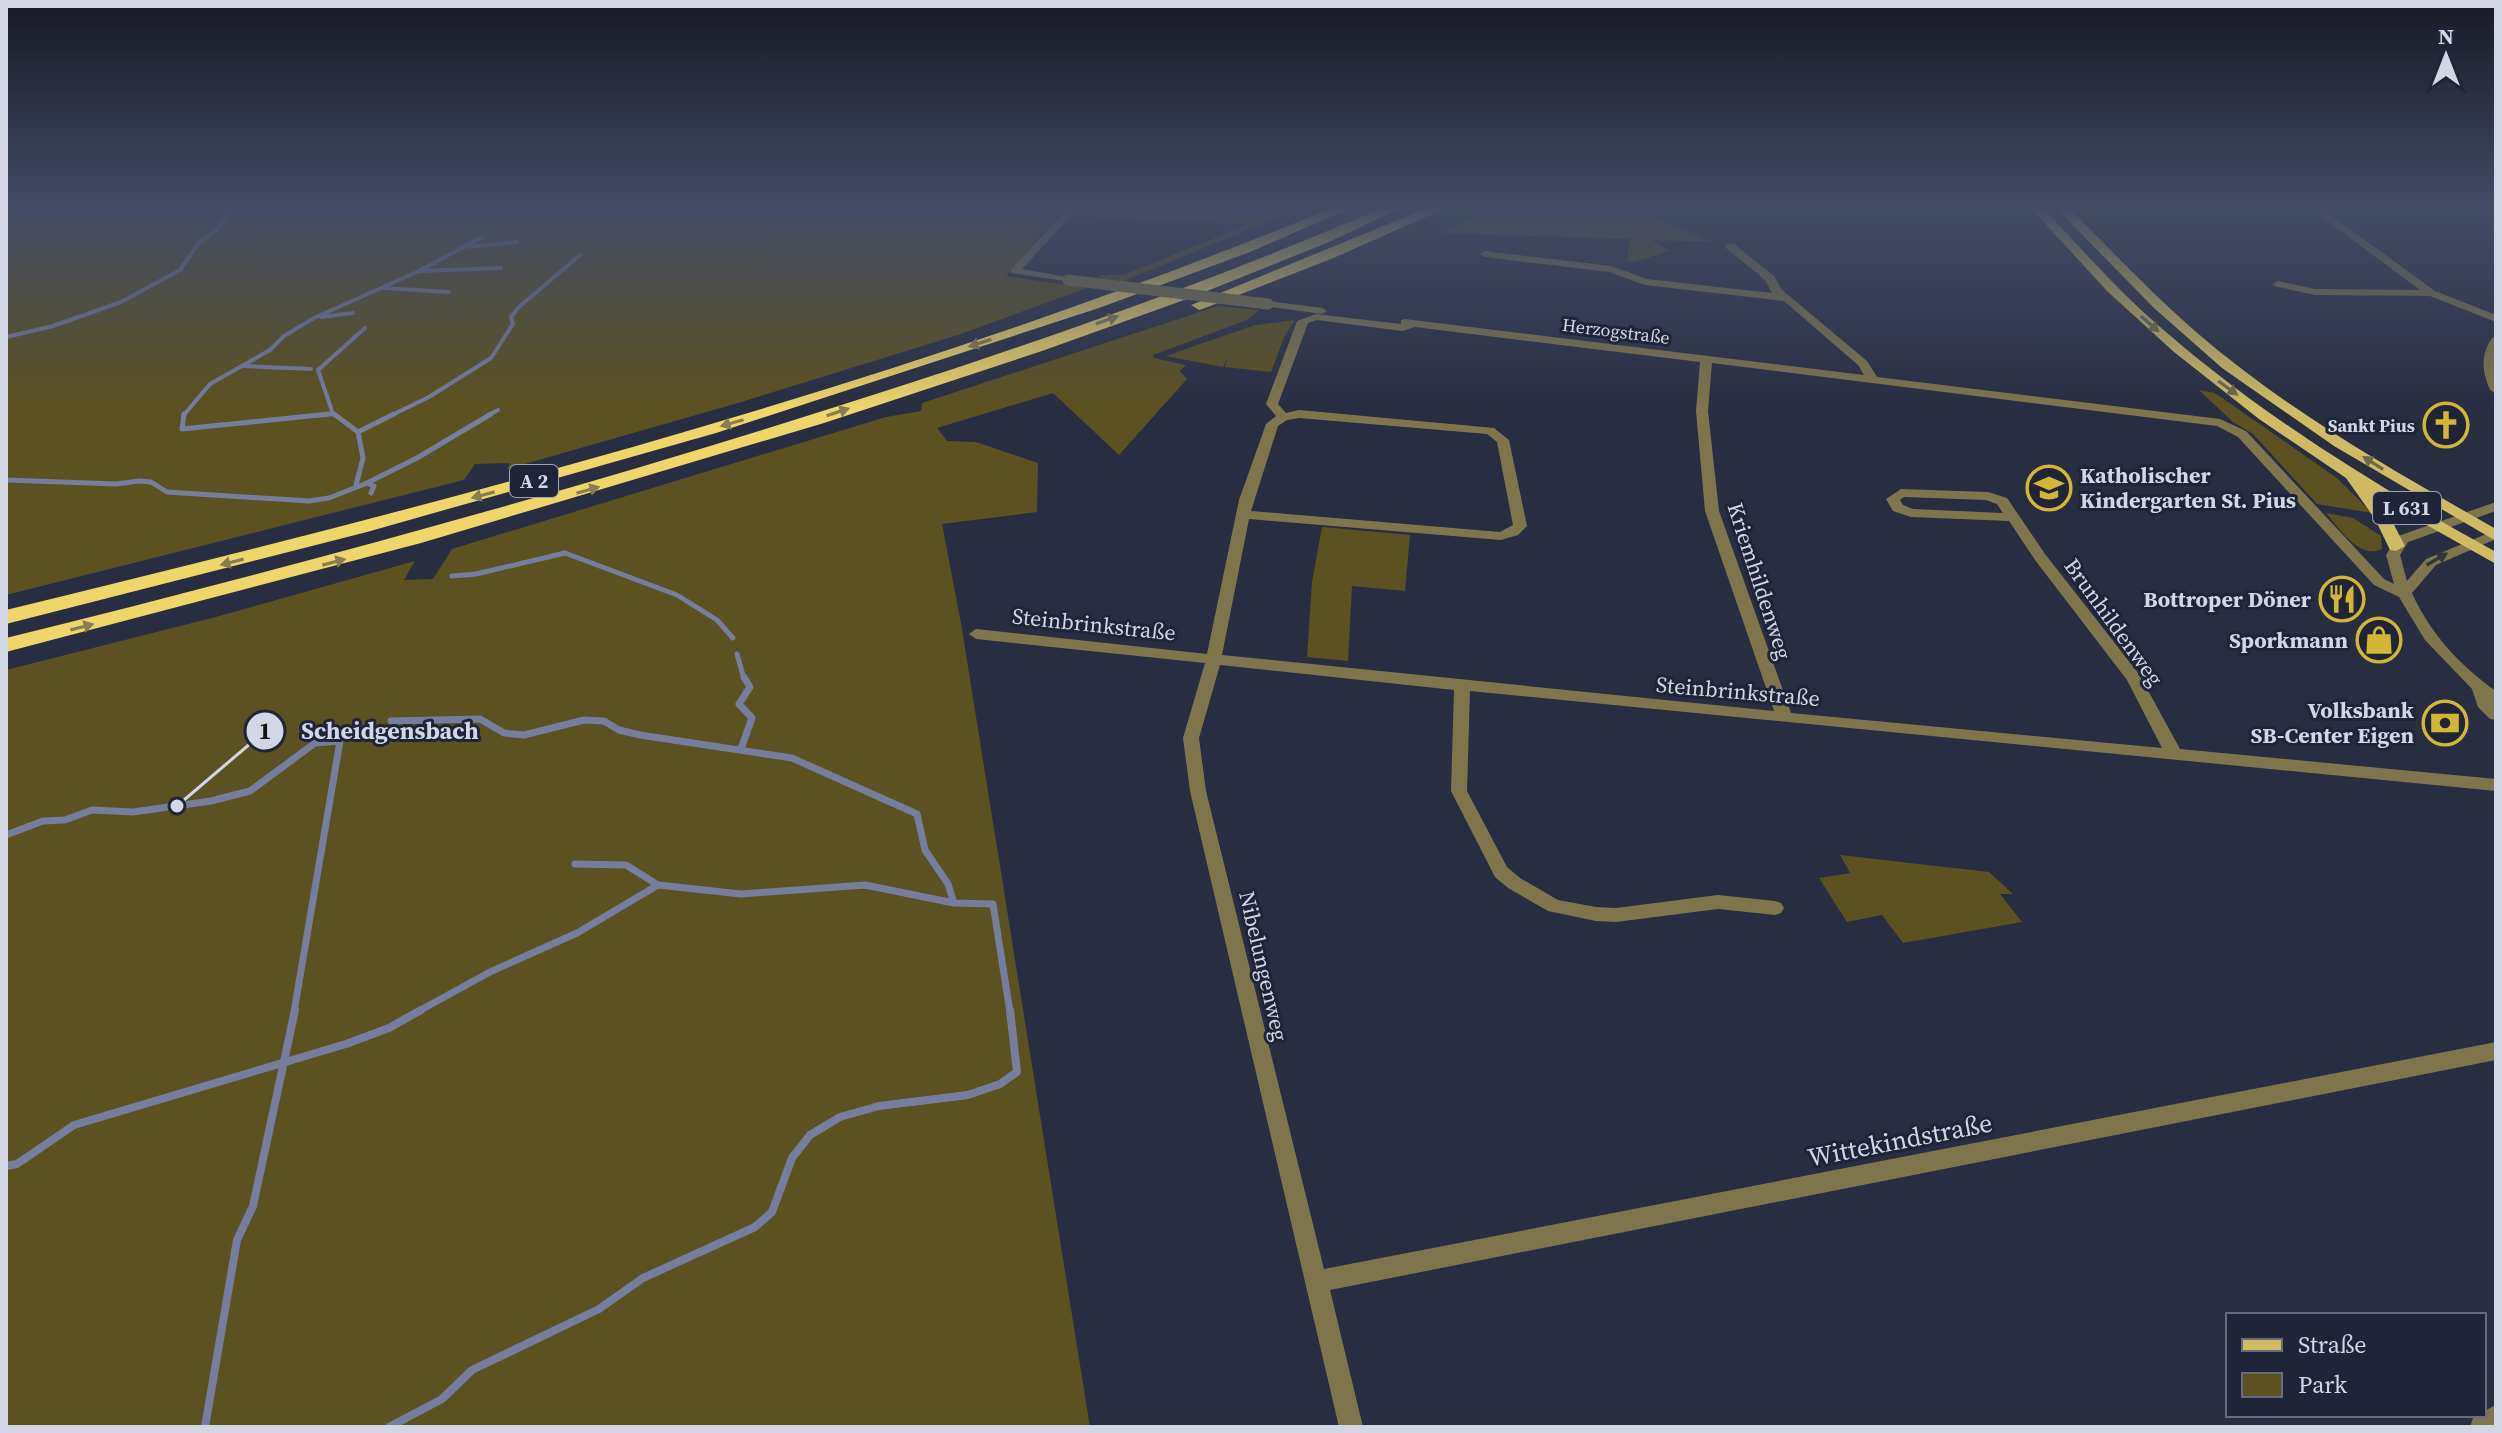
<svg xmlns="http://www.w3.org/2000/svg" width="2502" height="1433" viewBox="0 0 2502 1433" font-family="'Source Serif 4',serif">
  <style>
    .green { fill: #5c5120 }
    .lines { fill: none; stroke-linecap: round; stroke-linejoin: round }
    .stream-far3 { stroke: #777d9f; stroke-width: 4 }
    .stream-far2 { stroke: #777d9f; stroke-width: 5 }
    .stream-far1 { stroke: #777d9f; stroke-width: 7 }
    .stream { stroke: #777d9f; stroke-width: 8 }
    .minor { fill: #7e754d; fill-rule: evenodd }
    .primary { fill: #cebb63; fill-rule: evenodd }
    .motorway { fill: #eed66a; fill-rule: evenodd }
    .minor-bridge { stroke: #7e754d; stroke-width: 11 }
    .oneway { fill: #877d51 }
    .oneway2 { fill: #6e684b }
    .oneway3 { fill: #33343c }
    .labels { text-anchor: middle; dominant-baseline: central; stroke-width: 6; stroke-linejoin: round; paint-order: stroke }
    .far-street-label { font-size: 18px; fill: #d3d6e4; stroke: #202438 }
    .far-poi-label { font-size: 18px; font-weight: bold; fill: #d3d6e4; stroke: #202438; text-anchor: end }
    .shield { fill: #202438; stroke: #9da1b0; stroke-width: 2 }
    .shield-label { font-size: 20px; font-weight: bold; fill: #d3d6e4 }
    .poi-label { font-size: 22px; font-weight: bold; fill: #d3d6e4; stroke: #202438; text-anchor: end }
    .street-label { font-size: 22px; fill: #d3d6e4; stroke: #202438 }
    .near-street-label { font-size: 26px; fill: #d3d6e4; stroke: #202438 }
    .leader { fill: none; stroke: #d3d6e4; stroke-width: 3 }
    .callout-dot { fill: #d3d6e4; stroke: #202438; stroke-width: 3 }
    .mark-label { font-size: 24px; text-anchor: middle; font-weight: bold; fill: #111 }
    .callout-label { font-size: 24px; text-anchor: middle; font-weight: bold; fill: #d3d6e4; stroke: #202438; stroke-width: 6; stroke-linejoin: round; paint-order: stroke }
  </style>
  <rect width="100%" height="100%" fill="#292d42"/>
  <!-- green -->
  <path class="green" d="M6 208H1063L1006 276 1087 288 958 335 738 403 507 469 510 463 475 464 464 480 6 595Z
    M1080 208H1301L1124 281 1098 278 1101 275H1124L1249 224 1072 216Z
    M1495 208H1570L1594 217H1616L1638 210 1712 242 1652 240 1670 251 1631 263 1627 261 1630 239 1439 233Z
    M1218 306 1259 310 1247 320 1153 355 1154 358 1186 365 1180 371 1187 379 1119 455 1053 393 937 428 947 441 976 442 1038 463 1037 512 942 524 961 623 1090 1427H6V670L212 618 415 561 404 580 433 579 452 549 886 417 921 411 922 403Z
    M1295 320 1285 335 1271 372 1225 367 1227 359 1223 367 1166 356 1255 325Z
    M2199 390 2215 393 2337 478 2372 513 2317 504 2253 434 2233 422Z
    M2326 513 2353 518 2381 536 2382 549C2359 560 2339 528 2326 513Z
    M1322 527 1410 535 1405 591 1352 586 1348 661 1307 657 1312 582Z
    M1840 855 1989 872 2013 894H2000L2022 922 1903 943 1882 915 1847 922 1819 878 1850 873Z"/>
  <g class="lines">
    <!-- stream-far3 -->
    <path class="stream-far3" d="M469 247 517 242
      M421 271 501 268
      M384 288 449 292
      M321 317 353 313
      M6 337 53 326 121 302 180 270 198 244 220 227 230 208
      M243 366 311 369
      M333 414 318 370 365 328
      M183 416 210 384 270 350 284 336 314 318 419 271 482 237
      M309 416 333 414 336 416
      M390 416 429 397 491 358 513 324 511 317 519 307 580 255
      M487 416 498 410"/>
    <!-- stream-far2 -->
    <path class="stream-far2" d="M184 414 182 429 329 414
      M334 414 358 432 363 458 356 485
      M358 432 394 414
      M6 480 116 484 139 481 151 482 167 492 309 501 329 498 367 483 374 486 371 493
      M367 483 417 458 491 414
      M452 576 476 574 565 553 677 595 717 620 733 638
      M737 654 744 679"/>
    <!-- stream-far1 -->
    <path class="stream-far1" d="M391 721 480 719 504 733 524 735 584 720 604 721 619 730 640 735 792 758 917 814 925 850 948 884 954 903 993 904 1010 1012
      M741 749 752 718 739 704 750 687 744 677
      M6 835 43 821 65 820 92 810 133 812 211 801 250 791 315 743 340 741 294 1012
      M575 864 626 865 658 885
      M417 1012 490 972 577 933 658 885 741 894 865 885 954 903"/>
    <!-- stream -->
    <path class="stream" d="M6 1166 17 1164 74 1125 346 1044 389 1028 421 1010
      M205 1427 237 1240 253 1206 295 1010
      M389 1427 442 1399 472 1370 599 1309 643 1278 755 1227 772 1212 792 1158 810 1135 840 1117 879 1106 968 1095 1000 1084 1017 1072 1010 1010"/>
    <!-- minor -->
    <path class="minor" d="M1068 208H1078L1022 269 1072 278V282L1011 273V269Z
      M2310 208H2321L2435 291 2496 315V322L2430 296 2315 295 2274 286 2273 284 2278 281 2315 289 2420 290Z
      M1726 244H1734L1774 276 1781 289 1867 361 1877 377 2220 419 2246 431 2384 579 2394 584 2386 555 2398 536 2496 502V511L2408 542 2400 555 2407 581 2426 559 2496 530V539L2436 565 2412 593C2430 633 2460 666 2496 691V720L2490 719 2478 707 2472 689 2425 640 2399 597 2374 585 2238 437 2217 426 1712 363 1708 411 1719 511 1791 713 2162 748 2127 680 2035 560 2009 521 1911 517 1893 511 1886 499 1901 489 1988 492 2007 498 2045 554 2139 674 2180 749 2496 779V791L1470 691 1467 791 1507 867 1520 878 1558 900 1596 907 1616 908 1718 895 1775 901 1781 903 1784 908 1781 913 1775 915 1718 909 1616 922 1596 921 1548 911 1508 888 1495 877 1451 791 1454 690 1220 665 1199 738 1206 791 1324 1269 2496 1042V1060L1330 1290 1363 1427H1339L1190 791 1183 738 1205 663 976 639 969 634 976 629 1207 654 1239 500 1266 424 1276 416 1266 404 1297 321 1316 314 1401 324V320L1405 319 1864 375 1858 365 1784 301 1645 285 1609 272 1485 257 1480 254 1485 251 1611 266 1647 279 1772 293 1765 280 1726 248ZM1317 320 1402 331 1415 327 1700 362 1696 411 1705 511 1774 711 1222 655 1249 519 1501 540 1518 535 1527 526 1509 440 1494 428 1299 410 1286 413 1278 404 1308 323ZM1299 418 1487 434 1497 442 1513 525 1500 532 1251 511 1278 426 1287 420ZM1904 497 1986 500 1997 504 2003 513 1913 509 1903 505 1900 500Z
      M1268 301 1322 308 1327 311 1322 314 1264 306 1263 304Z
      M2496 337 2494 364 2496 394 2490 390C2482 370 2480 356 2492 338Z
      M2496 1405V1427H2470L2473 1418 2484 1415V1411Z"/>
    <!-- primary -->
    <path class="primary" d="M2031 208H2043C2075 242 2106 277 2140 309 2246 406 2370 483 2496 552V564L2375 496 2391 519 2405 546 2396 551 2390 550 2375 519 2346 478 2259 419 2174 352 2107 291Z
      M2056 208H2069C2110 249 2151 293 2195 331 2286 410 2392 470 2496 529V541L2334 446 2222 368 2154 308Z"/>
    <!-- motorway -->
    <path class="motorway" d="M1332 208H1351L1250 252 1099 308 716 433 367 532 6 624V610C454 501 905 384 1332 208Z
      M1382 208H1401L1329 242 1187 299 1042 351 824 423 421 543 6 652V638C264 574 521 505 775 426 981 362 1185 293 1382 208Z
      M1427 208H1446L1331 259 1205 308 1199 310 1191 305Z"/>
    <!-- minor-bridge -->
    <path class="minor-bridge" d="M1068 280 1268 304"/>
  </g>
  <!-- one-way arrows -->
  <defs><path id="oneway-solid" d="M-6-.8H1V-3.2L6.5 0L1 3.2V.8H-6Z" transform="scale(2)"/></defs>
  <g class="oneway">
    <use href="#oneway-solid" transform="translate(1107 320) rotate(-19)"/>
    <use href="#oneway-solid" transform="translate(980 343) rotate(162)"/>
    <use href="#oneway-solid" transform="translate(838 412) rotate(-18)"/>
    <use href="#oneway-solid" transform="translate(732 423) rotate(164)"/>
    <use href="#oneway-solid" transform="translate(588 490) rotate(-16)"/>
    <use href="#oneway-solid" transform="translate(483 495) rotate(165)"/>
    <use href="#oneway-solid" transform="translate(232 562) rotate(166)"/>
    <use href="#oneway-solid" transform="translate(334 562) rotate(-15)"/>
    <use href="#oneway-solid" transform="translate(82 627) rotate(-14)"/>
  </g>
  <g class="oneway2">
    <use href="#oneway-solid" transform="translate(2150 324) rotate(41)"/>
    <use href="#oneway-solid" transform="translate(2228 388) rotate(36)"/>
    <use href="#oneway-solid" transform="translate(2373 463) rotate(-148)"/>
  </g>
  <use class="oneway3" href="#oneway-solid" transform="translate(2437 559) rotate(-30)"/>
  <!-- sky -->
  <linearGradient id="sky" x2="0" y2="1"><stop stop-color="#171924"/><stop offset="0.51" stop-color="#434c65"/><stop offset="1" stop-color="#434c65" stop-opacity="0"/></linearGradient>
  <rect width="2502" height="408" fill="url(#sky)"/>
  <!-- icons -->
  <defs>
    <g id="church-ring" transform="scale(2.3)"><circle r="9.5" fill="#202438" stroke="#d2b736" stroke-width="1.5"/><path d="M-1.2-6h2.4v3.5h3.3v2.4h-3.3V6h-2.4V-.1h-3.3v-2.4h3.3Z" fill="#d2b736"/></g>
    <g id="school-ring" transform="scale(2.3)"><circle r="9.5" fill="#202438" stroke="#d2b736" stroke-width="1.5"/><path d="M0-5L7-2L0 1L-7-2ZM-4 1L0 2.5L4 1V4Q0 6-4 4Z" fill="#d2b736"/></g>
    <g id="restaurant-ring" transform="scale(2.3)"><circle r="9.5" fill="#202438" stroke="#d2b736" stroke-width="1.5"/><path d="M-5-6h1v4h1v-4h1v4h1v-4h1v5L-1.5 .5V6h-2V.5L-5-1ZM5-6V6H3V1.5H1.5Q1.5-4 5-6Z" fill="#d2b736"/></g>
    <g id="shop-ring" transform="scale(2.3)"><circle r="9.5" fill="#202438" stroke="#d2b736" stroke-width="1.5"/><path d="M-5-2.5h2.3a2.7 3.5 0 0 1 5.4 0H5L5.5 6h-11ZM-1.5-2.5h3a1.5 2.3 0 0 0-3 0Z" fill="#d2b736"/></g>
    <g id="bank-ring" transform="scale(2.3)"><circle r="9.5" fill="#202438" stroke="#d2b736" stroke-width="1.5"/><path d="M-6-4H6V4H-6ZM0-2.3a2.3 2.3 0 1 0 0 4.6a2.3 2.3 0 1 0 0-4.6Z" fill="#d2b736"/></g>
  </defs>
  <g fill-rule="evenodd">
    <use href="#church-ring" x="2446" y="425"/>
    <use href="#school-ring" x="2049" y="488"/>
    <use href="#restaurant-ring" x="2342" y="599"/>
    <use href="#shop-ring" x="2379" y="640"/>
    <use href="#bank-ring" x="2445" y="723"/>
  </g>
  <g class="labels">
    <!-- far-street labels -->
    <g class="far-street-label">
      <text transform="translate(1616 331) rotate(7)">Herzogstraße</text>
    </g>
    <!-- far-poi labels -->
    <g class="far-poi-label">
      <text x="2415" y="425">Sankt Pius</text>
    </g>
    <!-- shield labels -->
    <g class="shield">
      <rect x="510" y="465" width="48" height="32" rx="6"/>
      <rect x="2373" y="492" width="68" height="32" rx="6"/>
    </g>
    <g class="shield-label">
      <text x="534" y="481">A 2</text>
      <text x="2407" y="508">L 631</text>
    </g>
    <!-- poi labels -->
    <g class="poi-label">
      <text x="2080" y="475" text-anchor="start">Katholischer<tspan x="2080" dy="25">Kindergarten St. Pius</tspan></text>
      <text x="2311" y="599">Bottroper Döner</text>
      <text x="2348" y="640">Sporkmann</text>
      <text x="2414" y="710">Volksbank<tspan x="2414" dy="25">SB-Center Eigen</tspan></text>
    </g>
    <!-- street labels -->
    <g class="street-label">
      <text transform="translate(1760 581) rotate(72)">Kriemhildenweg</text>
      <text transform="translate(2114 622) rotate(54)">Brunhildenweg</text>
      <text transform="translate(1094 624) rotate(6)">Steinbrinkstraße</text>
      <text transform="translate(1738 691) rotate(5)">Steinbrinkstraße</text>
      <text transform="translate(1264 966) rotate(77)">Nibelungenweg</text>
    </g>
    <!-- near-street labels -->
    <g class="near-street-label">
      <text transform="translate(1900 1140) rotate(-11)">Wittekindstraße</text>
    </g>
  </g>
  <!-- callouts -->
  <path class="leader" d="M177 806L265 731"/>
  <g class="callout-dot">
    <circle cx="177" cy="806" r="8"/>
    <circle cx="265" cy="731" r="20"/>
  </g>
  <g class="mark-label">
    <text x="265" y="739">1</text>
  </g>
  <g class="callout-label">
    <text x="390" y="739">Scheidgensbach</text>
  </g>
  <!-- border -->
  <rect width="2502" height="1433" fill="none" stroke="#d3d6e4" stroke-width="16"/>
  <!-- legend -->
  <rect x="2226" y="1313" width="260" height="104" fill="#202438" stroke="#686b7d" stroke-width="2"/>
  <rect x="2242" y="1339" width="40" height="12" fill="#cebb63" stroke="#686b7d" stroke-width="2"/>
  <text x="2298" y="1353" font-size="24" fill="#d3d6e4">Straße</text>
  <rect x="2242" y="1373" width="40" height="24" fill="#5c5120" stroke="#686b7d" stroke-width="2"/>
  <text x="2298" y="1393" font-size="24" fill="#d3d6e4">Park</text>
  <!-- north arrow -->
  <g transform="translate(2446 56)" stroke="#202438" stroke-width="6" paint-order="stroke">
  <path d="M0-6L14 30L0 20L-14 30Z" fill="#d3d6e4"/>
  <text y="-12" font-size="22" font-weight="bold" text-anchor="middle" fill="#d3d6e4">N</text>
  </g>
</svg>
